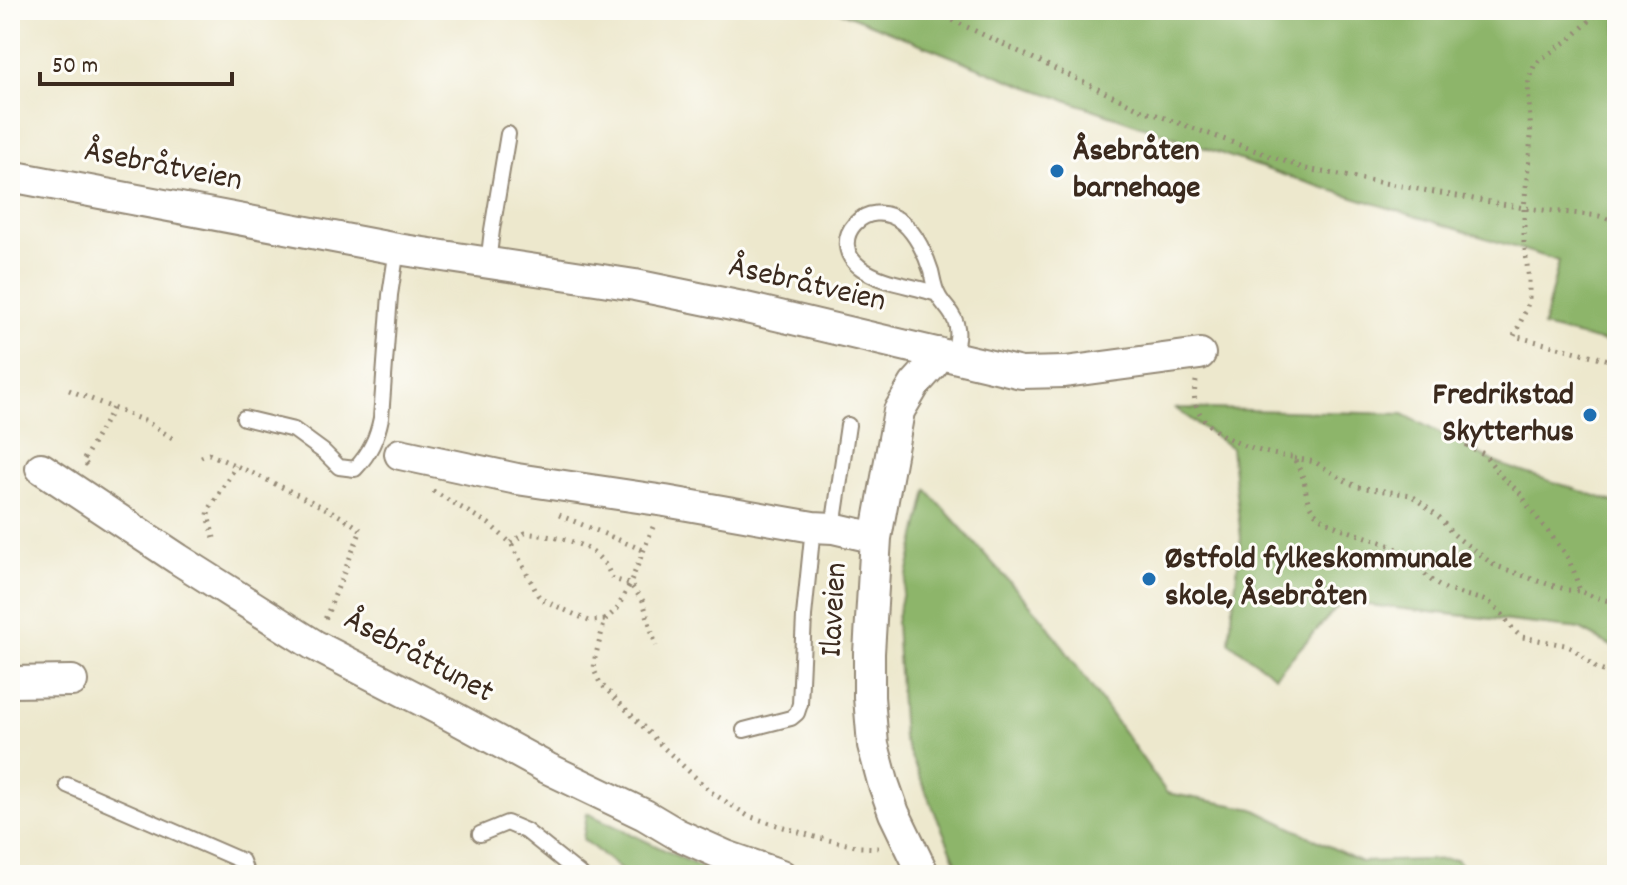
<svg xmlns="http://www.w3.org/2000/svg" width="1627" height="885" viewBox="0 0 1627 885" font-family="Dekko,sans-serif">
  <style>
    .forest { fill: #8db56b; stroke: #647044; stroke-width: 2 }
    .lines { fill: none; stroke-linecap: round; stroke-linejoin: round }
    .service-casing { stroke: #948976; stroke-width: 18 }
    .minor-casing { stroke: #948976; stroke-width: 34 }
    .path { stroke: #948976; stroke-width: 5; stroke-dasharray: 2 6; stroke-linecap: butt }
    .service { stroke: #fff; stroke-width: 14 }
    .minor { stroke: #fff; stroke-width: 30 }
    .poi-dot { fill: #1f6fb2; stroke: #fdfcf7; stroke-width: 3 }
    .labels { text-anchor: middle; dominant-baseline: central; stroke-width: 6; stroke-linejoin: round; paint-order: stroke }
    .poi-label { font-size: 32px; font-weight: bold; fill: #3b2a1e; stroke: #fdfcf7; text-anchor: start }
    .street-label { font-size: 32px; fill: #3b2a1e; stroke: #fdfcf7 }
  </style>
  <rect width="100%" height="100%" fill="#fdfcf7"/>
  <filter id="ink" filterUnits="userSpaceOnUse"><feTurbulence type="fractalNoise" baseFrequency=".0125" numOctaves="2"/><feDisplacementMap in="SourceGraphic" scale="16" xChannelSelector="R" yChannelSelector="G"/><feConvolveMatrix kernelMatrix="1 2 1 2 8 2 1 2 1" color-interpolation-filters="sRGB"/></filter>
  <filter id="wash" filterUnits="userSpaceOnUse"><feTurbulence type="fractalNoise" baseFrequency=".006" numOctaves="4" result="noise"/><feDisplacementMap in="SourceGraphic" scale="32" xChannelSelector="R" yChannelSelector="G"/><feGaussianBlur stdDeviation="1.8" result="paint"/><feColorMatrix in="noise" values="0 0 0 0 0 0 0 0 0 0 0 0 0 0 0 0 0 1.4 0 .05"/><feComposite in="paint" operator="in"/></filter>
  <g filter="url(#wash)">
    <rect width="100%" height="100%" fill="#ede8cd"/>
    <!-- forest -->
    <path class="forest" d="M836 10H1617V345L1543 327 1559 261 1286 176 1017 83Z
      M1175 408 1403 414 1499 464 1617 503V649L1580 629 1342 602 1275 676 1229 642 1241 538 1231 448Z
      M927 490 1043 619 1167 793 1254 809 1361 862 1457 859 1468 875H968L957 864 903 738 896 622Z
      M587 813 717 875H627L583 839Z"/>
  </g>
  <g filter="url(#ink)">
    <g class="lines">
      <!-- service casing -->
      <g class="service-casing">
        <path id="service" d="M488 264 492 230 508 134
          M937 294C913 285 882 284 861 268 824 241 867 193 903 223 916 234 926 255 931 271 933 279 934 288 938 295 941 302 948 308 952 315 961 328 957 342 953 356
          M244 418 294 430 324 452 339 467 355 469C370 453 377 438 381 418L390 295 397 249
          M833 528 848 425
          M744 730 791 718 797 713 800 704 804 616 813 527
          M67 785 242 861 247 875
          M480 834 507 823 526 831 581 875"/>
      </g>
      <!-- minor casing -->
      <g class="minor-casing">
        <path id="minor" d="M10 176 397 249 635 285 742 307 1021 373 1065 372 1200 354
          M400 454 517 479 665 501 813 527 833 528 876 538
          M41 468 178 559 314 645 446 713 547 768 645 815 677 834 726 856 781 875
          M10 682 72 681
          M924 875 894 813 883 782 873 745 869 697V653L876 538 899 411 915 384 933 364 938 353"/>
      </g>
      <!-- path -->
      <path class="path" d="M931 10 1140 109 1306 169 1524 208 1599 216 1617 222
        M1601 10 1569 40 1541 59 1534 66 1530 76 1528 86 1531 137 1524 208V242L1529 280V300L1525 312 1514 336 1617 362
        M1196 381C1194 391 1193 402 1199 412 1213 439 1264 455 1293 457 1297 464 1301 472 1304 480 1306 489 1306 501 1312 509 1325 528 1369 536 1389 545 1407 552 1417 568 1431 580 1447 594 1469 594 1488 602 1504 610 1508 628 1522 637L1565 645 1574 649 1597 669 1617 676
        M69 390 147 422 174 439
        M1456 433 1468 446 1484 454 1502 477 1521 494 1530 509 1566 554 1574 572 1580 591 1594 597 1617 603
        M201 457 209 454C242 468 274 483 306 499 325 508 344 517 361 530L324 622
        M1294 458 1315 462 1340 478 1358 487 1411 495 1439 517 1451 532 1459 539 1494 565 1538 581 1568 590 1580 591
        M87 465 83 461 113 408
        M433 491 489 524 511 543 538 595 543 600 589 621 605 620
        M559 515 643 550
        M653 527 630 584 617 609 605 620 595 658 594 670 600 683 664 748 711 792 748 816 815 837 860 847 882 848
        M214 538 208 515 209 510 236 466
        M511 543 525 533C553 537 584 539 603 562 608 567 609 573 613 579L630 584 643 601 656 646"/>
      <!-- service -->
      <use href="#service" class="service"/>
      <!-- minor -->
      <use href="#minor" class="minor"/>
    </g>
  </g>
  <!-- markers -->
  <g class="poi-dot">
    <circle cx="1057" cy="171" r="8"/>
    <circle cx="1590" cy="415" r="8"/>
    <circle cx="1149" cy="579" r="8"/>
  </g>
  <g class="labels">
    <!-- poi labels -->
    <g class="poi-label">
      <text x="1073" y="153">Åsebråten<tspan x="1073" dy="37">barnehage</tspan></text>
      <text x="1574" y="397" text-anchor="end">Fredrikstad<tspan x="1574" dy="37">Skytterhus</tspan></text>
      <text x="1165" y="561">Østfold fylkeskommunale<tspan x="1165" dy="37">skole, Åsebråten</tspan></text>
    </g>
    <!-- street labels -->
    <g class="street-label">
      <text transform="translate(163 168) rotate(11)">Åsebråtveien</text>
      <text transform="translate(807 286) rotate(13)">Åsebråtveien</text>
      <text transform="translate(836 610) rotate(-87)">Ilaveien</text>
      <text transform="translate(418 658) rotate(28)">Åsebråttunet</text>
    </g>
  </g>
  <!-- margin -->
  <rect width="1627" height="885" fill="none" stroke="#fdfcf7" stroke-width="40"/>
  <!-- scale -->
  <path d="M40 72v12h192v-12" fill="none" stroke="#3b2a1e" stroke-width="4"/>
  <text x="52" y="72" font-size="24" fill="#3b2a1e" stroke="#fdfcf7" stroke-width="6" paint-order="stroke">50 m</text>
</svg>
